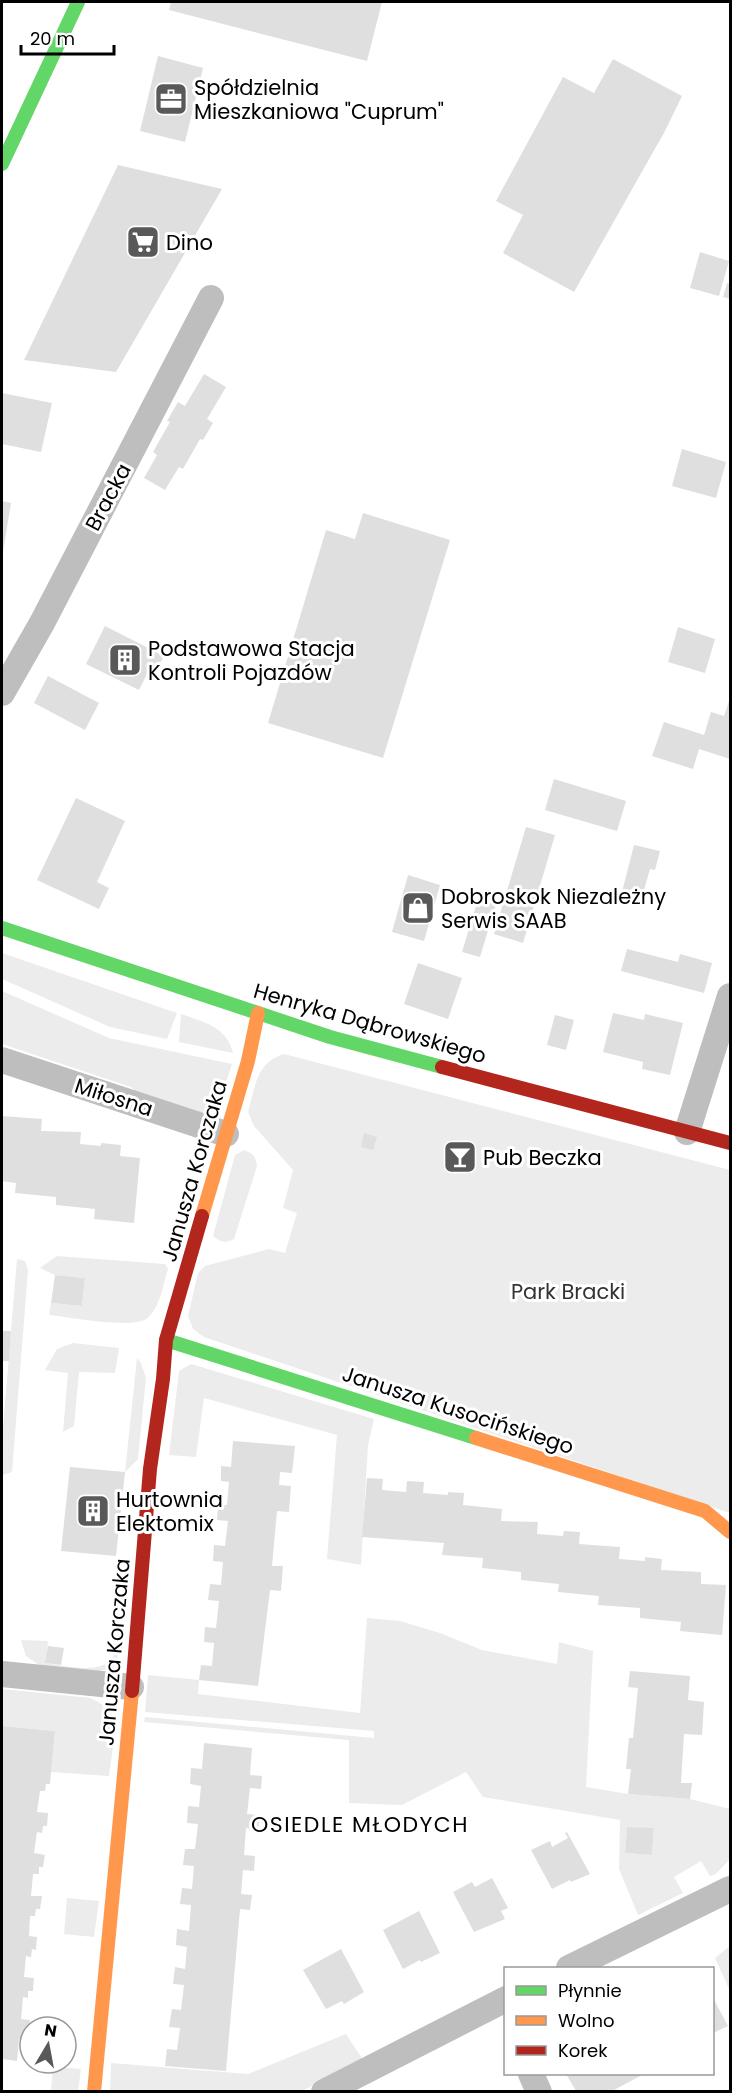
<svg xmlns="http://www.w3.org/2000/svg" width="732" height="2093" viewBox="0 0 732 2093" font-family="Poppins,sans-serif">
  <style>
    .green { fill: #ececec; fill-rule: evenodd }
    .building { fill: #dfdfdf }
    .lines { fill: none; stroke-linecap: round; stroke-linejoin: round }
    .street { stroke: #bebebe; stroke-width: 26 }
    .fast { stroke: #63d668; stroke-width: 14 }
    .slow { stroke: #ff974d; stroke-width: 14 }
    .jam { stroke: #b3261e; stroke-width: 14 }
    .labels { text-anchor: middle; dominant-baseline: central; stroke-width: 6; stroke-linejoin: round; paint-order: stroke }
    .poi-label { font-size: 21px; fill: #000; stroke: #fff; text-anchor: start }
    .street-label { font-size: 21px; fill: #000; stroke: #fff }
    .park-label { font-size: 21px; fill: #333; stroke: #fff }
    .neighbourhood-label { font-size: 22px; letter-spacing: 1.5px; fill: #000; stroke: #fff }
  </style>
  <rect width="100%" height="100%" fill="#fff"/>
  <!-- green -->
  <path class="green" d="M2 953 177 1013 167 1039 110 1027 2 979Z
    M2 991 109 1038 232 1064 219 1104 212 1111 202 1115 145 1100 131 1087 2 1044Z
    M181 1014C204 1022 227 1027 233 1053L179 1042Z
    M284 1054 730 1170V1513L204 1337 193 1329 188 1316 198 1273 205 1266 269 1249 285 1253 297 1213 283 1208 293 1170 254 1126 248 1112C255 1088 256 1062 284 1054Z
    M244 1150C253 1153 256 1157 257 1166L234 1239C226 1243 221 1243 213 1236L235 1155Z
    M57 1256 165 1264 168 1269C163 1285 160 1309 146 1319 132 1329 68 1317 49 1315L51 1303 82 1306 85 1278 55 1275 40 1268Z
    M17 1259 25 1261 28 1270 12 1472 2 1475V1440Z
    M73 1343 119 1348 115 1373 79 1372 74 1426 63 1432 68 1373 45 1370 57 1349Z
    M137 1358 141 1363 146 1378 138 1459 125 1472Z
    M191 1364 374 1419 368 1445 361 1565 327 1559 337 1435 204 1398 196 1457 169 1455 179 1371Z
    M367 1618 400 1621 440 1633 482 1650 557 1664 559 1642 593 1651 586 1787 628 1794 690 1799 730 1809V1859L716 1874 710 1876 701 1861 674 1877 683 1893 638 1915 619 1869 620 1820 483 1797 466 1772 402 1805 349 1803V1740L144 1722 145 1717 374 1738V1731L145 1712 148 1675 199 1680 198 1694 360 1713ZM627 1827 654 1829 652 1855 625 1853Z
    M118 1629H122L117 1659 107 1669 96 1672 42 1667 26 1656 21 1640 48 1641 46 1663C63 1666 103 1675 113 1657 117 1649 117 1638 118 1629Z
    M2 1689 91 1698C98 1702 106 1705 110 1713 118 1727 111 1759 109 1776L51 1772 55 1731 2 1726Z
    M67 1898 99 1901 94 1937 64 1934Z
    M730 1946V1991L715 1958Z
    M346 2034 363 2060 302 2091 110 2092 111 2063 248 2074Z
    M53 2067 81 2069 78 2091 51 2092Z"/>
  <!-- building -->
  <path class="building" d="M171 2H382L367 61 169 10Z
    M158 56 203 68 185 142 140 131Z
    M613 59 682 96 665 131 574 292 503 253 523 215 496 201 563 77 594 93Z
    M118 165 222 189 116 372 24 360Z
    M700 252 729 261 719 296 690 288Z
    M727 283 730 284V299L723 297Z
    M204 374 226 387 207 419 213 423 203 440 200 439 183 469 179 467 165 490 144 478 157 455 153 452 170 422 167 421 178 402 185 406Z
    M2 393 52 403 41 452 2 444Z
    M682 449 726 462 716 498 672 486Z
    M2 501 11 503 3 552H2Z
    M363 513 450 540 383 758 268 723 326 530 355 539Z
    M105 626 164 656 157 669 151 666 139 690 86 664Z
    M678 627 715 639 705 673 668 662Z
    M48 676 99 703 85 730 34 703Z
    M730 698V759L699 749 693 769 652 756 664 722 704 735 711 712 724 716Z
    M554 779 626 801 617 831 545 810Z
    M76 798 125 821 97 882 109 888 99 909 37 880Z
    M526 827 555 835 523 943 494 934Z
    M634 845 660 851 655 870 650 869 642 897 622 892Z
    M408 875 440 885 424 941 392 932Z
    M479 896 497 901 480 957 462 952Z
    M627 949 678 962 680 954 712 963 704 993 621 971Z
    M418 963 462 978 448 1019 404 1004Z
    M613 1013 644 1020 645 1014 683 1023 670 1075 642 1069 643 1062 603 1052Z
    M555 1015 574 1020 566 1050 547 1045Z
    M2 1116 42 1119 41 1131 81 1132 80 1144 101 1146V1143L121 1145 120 1156 140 1158 134 1223 94 1219 95 1209 56 1205V1197L15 1193 16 1183 2 1181Z
    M364 1133 377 1137 373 1150 361 1147Z
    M451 1140 477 1147 470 1174 443 1167Z
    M55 1275 85 1278 82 1306 51 1303Z
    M2 1331H11L9 1361H2Z
    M233 1441 295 1446 292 1473 280 1472 279 1485 291 1486 289 1512 277 1511 272 1566H283L281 1591 270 1590 258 1686 199 1680 201 1665 212 1666 214 1643 204 1642 205 1627 216 1628 219 1601 208 1600 210 1584 221 1585 223 1562 213 1561 214 1545 225 1546 228 1521 217 1520 218 1505H227L229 1482 221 1481V1466L231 1467Z
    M70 1467 125 1472 116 1556 61 1551Z
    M367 1478 383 1479 382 1490 406 1492 407 1481 424 1482 423 1493 448 1495V1492L464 1493 463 1505 502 1509 501 1521 538 1522 537 1534 563 1536 564 1531 580 1532 579 1544 620 1547 619 1559 645 1561V1557L662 1559 661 1570 701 1572V1584L726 1585 722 1635 680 1631 681 1622 640 1618V1608L598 1605 599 1596 558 1592 559 1584 521 1580V1572L482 1568 483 1558 442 1555 444 1543 362 1537Z
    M48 1646 64 1648 61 1665 45 1663Z
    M630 1671 690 1676 688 1700 704 1702 702 1735 684 1734 681 1783H692L690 1799 628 1794 631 1769H626L629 1738H633L638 1688 628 1687Z
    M2 1726 55 1731 50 1784H46L45 1791H40L37 1812 48 1813 47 1826H43L42 1833 37 1832 34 1853 45 1855 43 1867H39V1874H33L31 1896H42L40 1909H36L35 1916H30L29 1936 37 1937 36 1950 32 1949 31 1957 26 1956 24 1977 34 1978 33 1991H28V1998L23 1997 21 2019 30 2020 29 2033 25 2032 24 2040 19 2039 17 2061 2 2059Z
    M204 1743 252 1748 250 1775 262 1776 261 1789 250 1788 247 1814 260 1815 258 1830 246 1828 244 1855 255 1856 254 1871 243 1870 241 1894 252 1895 250 1910 240 1909 226 2071 165 2066 167 2049 177 2050 180 2028 169 2027 172 2009 181 2010 184 1985 173 1984 175 1967 185 1969 187 1947 176 1945 177 1929 189 1931 191 1905 180 1904 182 1888 192 1889 194 1866 183 1865 185 1849H195L198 1824 187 1823 188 1806 199 1807 201 1786 190 1784 191 1768 202 1769Z
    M627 1827 654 1828 652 1855 625 1853Z
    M567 1832 590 1874 571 1882 570 1880 552 1889 531 1850 550 1841 552 1847 568 1838 565 1833Z
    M492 1878 508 1908 501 1911 505 1919 474 1932 453 1892 472 1882 475 1887Z
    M419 1911 440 1953 421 1962 420 1960 403 1969 383 1930Z
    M341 1949 364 1992 344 2004 342 2001 326 2009 303 1970Z
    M712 1996 728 2026 713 2033 712 2032Z
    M566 2074H644L612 2091H576Z"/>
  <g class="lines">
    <!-- street -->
    <path class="street" d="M2 693 42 623 211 298
      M2 1060 226 1134
      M687 1132 730 996
      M2 1674 131 1687
      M569 1968 730 1889
      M531 2074 539 2092
      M324 2092 506 1999"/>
    <!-- fast -->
    <path class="fast" d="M2 164 78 2
      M2 928 330 1037 442 1067
      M166 1340 476 1438"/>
    <!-- slow -->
    <path class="slow" d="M202 1216 248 1061 258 1013
      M476 1438 705 1511 730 1532
      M94 2092 132 1691"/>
    <!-- jam -->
    <path class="jam" d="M442 1067 730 1143
      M132 1691 150 1469 163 1379 166 1340 202 1216"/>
  </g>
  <!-- icons -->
  <defs>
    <g id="office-square" transform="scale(1.725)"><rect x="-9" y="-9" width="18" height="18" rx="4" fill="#595959" stroke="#fff"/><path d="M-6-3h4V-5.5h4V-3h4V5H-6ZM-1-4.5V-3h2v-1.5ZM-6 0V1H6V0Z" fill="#fff"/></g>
    <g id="supermarket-square" transform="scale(1.725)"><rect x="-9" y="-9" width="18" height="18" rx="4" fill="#595959" stroke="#fff"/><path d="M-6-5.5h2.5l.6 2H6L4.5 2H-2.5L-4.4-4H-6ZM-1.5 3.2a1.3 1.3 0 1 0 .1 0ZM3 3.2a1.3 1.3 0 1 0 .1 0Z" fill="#fff"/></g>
    <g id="building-square" transform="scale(1.725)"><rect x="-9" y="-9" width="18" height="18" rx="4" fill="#595959" stroke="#fff"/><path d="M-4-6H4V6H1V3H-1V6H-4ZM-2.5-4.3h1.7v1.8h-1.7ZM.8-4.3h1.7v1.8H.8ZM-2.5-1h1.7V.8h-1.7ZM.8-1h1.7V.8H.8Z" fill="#fff"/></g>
    <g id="shop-square" transform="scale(1.725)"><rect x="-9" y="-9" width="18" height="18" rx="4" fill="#595959" stroke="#fff"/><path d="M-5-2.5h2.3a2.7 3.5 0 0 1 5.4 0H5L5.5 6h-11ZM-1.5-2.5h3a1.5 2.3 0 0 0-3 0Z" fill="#fff"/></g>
    <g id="bar-square" transform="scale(1.725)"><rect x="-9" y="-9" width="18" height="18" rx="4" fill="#595959" stroke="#fff"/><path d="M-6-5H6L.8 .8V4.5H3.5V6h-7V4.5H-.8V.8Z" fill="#fff"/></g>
  </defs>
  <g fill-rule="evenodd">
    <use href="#office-square" x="171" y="99"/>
    <use href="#supermarket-square" x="143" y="242"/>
    <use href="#building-square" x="125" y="660"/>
    <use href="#shop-square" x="418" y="908"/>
    <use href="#bar-square" x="460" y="1157"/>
    <use href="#building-square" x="93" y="1511"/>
  </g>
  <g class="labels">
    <!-- poi labels -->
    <g class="poi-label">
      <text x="194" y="87">Spółdzielnia<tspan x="194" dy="24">Mieszkaniowa "Cuprum"</tspan></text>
      <text x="166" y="242">Dino</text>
      <text x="148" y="648">Podstawowa Stacja<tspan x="148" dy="24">Kontroli Pojazdów</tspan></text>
      <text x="441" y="896">Dobroskok Niezależny<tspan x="441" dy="24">Serwis SAAB</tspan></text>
      <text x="483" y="1157">Pub Beczka</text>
      <text x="116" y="1499">Hurtownia<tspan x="116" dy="24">Elektomix</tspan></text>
    </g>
    <!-- street labels -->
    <g class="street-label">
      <text transform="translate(108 497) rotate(-62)">Bracka</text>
      <text transform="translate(370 1023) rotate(16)">Henryka Dąbrowskiego</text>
      <text transform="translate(114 1097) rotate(18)">Miłosna</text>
      <text transform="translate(194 1171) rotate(-74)">Janusza Korczaka</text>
      <text transform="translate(458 1410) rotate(18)">Janusza Kusocińskiego</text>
      <text transform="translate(114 1652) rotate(-85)">Janusza Korczaka</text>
    </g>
    <!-- park labels -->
    <g class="park-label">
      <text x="568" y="1291">Park Bracki</text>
    </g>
    <!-- neighbourhood labels -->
    <g class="neighbourhood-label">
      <text x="360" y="1824">OSIEDLE MŁODYCH</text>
    </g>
  </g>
  <!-- border -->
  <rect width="732" height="2093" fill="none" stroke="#000000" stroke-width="6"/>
  <!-- legend -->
  <rect x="504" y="1967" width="210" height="108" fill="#ffffff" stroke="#999999" stroke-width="1.5"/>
  <rect x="516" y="1986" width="30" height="9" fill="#63d668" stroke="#999999" stroke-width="1.5"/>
  <text x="558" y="1997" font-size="18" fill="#000000">Płynnie</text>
  <rect x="516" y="2016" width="30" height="9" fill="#ff974d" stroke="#999999" stroke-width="1.5"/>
  <text x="558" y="2027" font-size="18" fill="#000000">Wolno</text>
  <rect x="516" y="2046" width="30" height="9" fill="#b3261e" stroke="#999999" stroke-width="1.5"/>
  <text x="558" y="2057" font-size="18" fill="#000000">Korek</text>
  <!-- north arrow -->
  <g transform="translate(48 2045) rotate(10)"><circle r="28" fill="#ffffff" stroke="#999999" stroke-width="1.5"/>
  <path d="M0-4.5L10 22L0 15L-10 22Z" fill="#595959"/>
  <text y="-9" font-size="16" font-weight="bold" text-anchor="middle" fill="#000000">N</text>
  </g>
  <!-- scale -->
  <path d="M21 45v9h93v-9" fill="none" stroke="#000000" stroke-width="3"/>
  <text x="30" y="45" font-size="18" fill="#000000" stroke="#ffffff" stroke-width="4.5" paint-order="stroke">20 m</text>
</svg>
